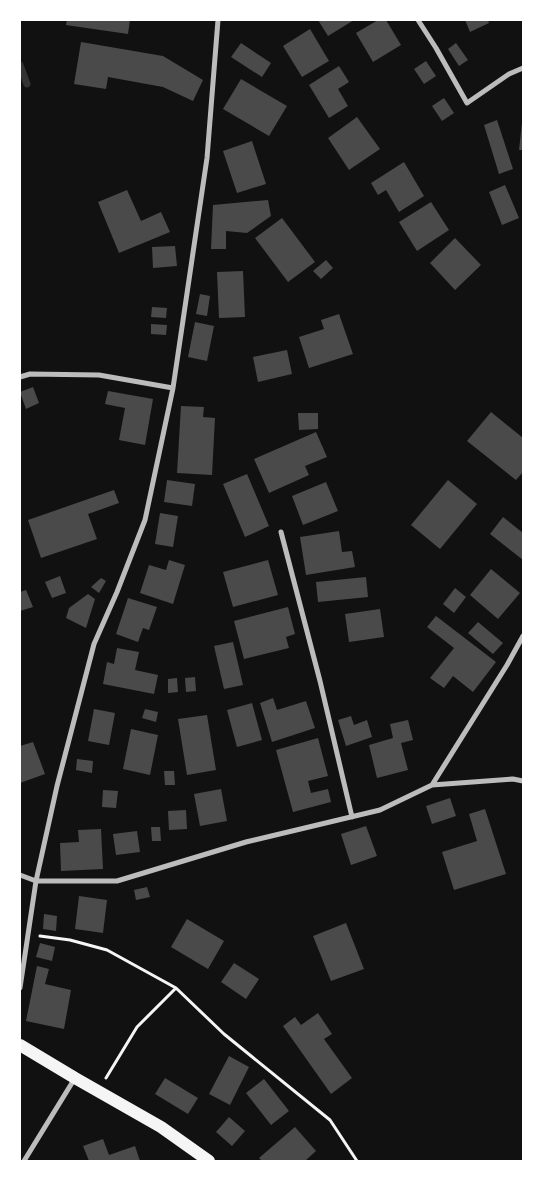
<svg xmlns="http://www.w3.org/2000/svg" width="543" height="1181" viewBox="0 0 543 1181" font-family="'Fira Sans Condensed',sans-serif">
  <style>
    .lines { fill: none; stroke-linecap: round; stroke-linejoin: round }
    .stream { stroke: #333; stroke-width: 7 }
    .building { fill: #4a4a4a }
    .path { stroke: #f5f5f5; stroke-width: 3 }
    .minor { stroke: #bcbcbc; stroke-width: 5 }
    .primary { stroke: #f5f5f5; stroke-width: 12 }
  </style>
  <rect width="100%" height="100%" fill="#111"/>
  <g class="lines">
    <!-- stream -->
    <path class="stream" d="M20 65 27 84"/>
  </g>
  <!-- building -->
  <path class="building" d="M67 20H130L128 34 66 25Z
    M318 20H354L328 36Z
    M378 20H386L401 45 373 62 356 33Z
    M465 20H488L489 23 470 32Z
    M310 29 329 61 302 77 283 46Z
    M81 42 163 56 203 80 193 101 163 87 108 77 106 89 74 84Z
    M241 43 271 63 262 77 231 57Z
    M456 43 468 60 459 66 448 49Z
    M426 61 436 76 424 84 414 69Z
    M339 66 349 82 338 89 348 106 329 118 309 85Z
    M241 79 287 106 269 136 223 109Z
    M444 98 454 113 442 121 432 106Z
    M357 117 380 149 349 170 328 138Z
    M497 120 513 169 499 174 484 125Z
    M522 123H523V150H519Z
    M252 141 266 184 237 193 223 151Z
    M404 162 424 196 399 212 386 190 378 195 371 183Z
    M505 185 519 218 502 225 489 192Z
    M127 190 141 221 161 212 170 232 119 253 98 202Z
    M268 200 271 216 247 233 226 231V249H211L213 205Z
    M431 202 449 230 417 251 399 222Z
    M282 218 315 262 288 282 255 238Z
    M455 238 481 265 455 290 430 263Z
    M175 246 177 266 153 268 152 247Z
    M326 260 333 268 321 279 313 271Z
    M243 271 245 317 219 318 217 272Z
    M200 294 210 296 207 316 196 314Z
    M152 307 167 308 166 318 151 317Z
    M339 314 353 354 309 368 299 337 324 329 321 320Z
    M195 322 214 326 207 361 188 357Z
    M151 324 167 325 166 335 151 334Z
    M287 350 292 374 258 382 253 357Z
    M33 387 39 403 26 409 20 392Z
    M108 391 153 399 145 445 119 440 125 408 105 404Z
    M181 406 204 407 203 417 215 418 212 475 177 473Z
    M491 412 523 438V472L516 480 467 441Z
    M298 413H318V429L299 430Z
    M316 432 327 457 305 466 309 475 269 493 254 459Z
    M247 474 269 526 245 537 223 484Z
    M167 480 195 484 192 506 164 502Z
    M448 480 477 504 440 549 411 525Z
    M326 482 338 511 303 525 292 496Z
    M114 490 119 503 88 514 97 539 41 558 28 520Z
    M160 513 178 516 173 547 155 544Z
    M503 517 523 533V560L490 534Z
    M339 531 342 552 352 551 355 567 306 575 300 537Z
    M169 560 185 565 173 604 140 593 149 565 166 570Z
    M268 560 278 595 233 607 223 572Z
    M491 569 520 593 498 619 470 595Z
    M60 576 66 593 52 598 45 582Z
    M366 577 368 597 318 602 316 582Z
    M101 578 106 581 99 593 91 587Z
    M455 588 466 597 454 613 443 604Z
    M26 590 33 607 20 611V592Z
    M88 594 95 599 86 628 66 618 69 608Z
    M128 598 157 607 149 630 143 628 138 642 116 634Z
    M288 607 295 634 286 637 289 648 244 659 234 621Z
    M380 609 384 637 349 642 345 614Z
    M436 616 496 662 473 692 453 676 444 688 430 678 454 648 427 627Z
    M478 622 503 643 493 654 468 633Z
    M233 642 243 685 224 689 214 646Z
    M117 648 139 652 135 670 158 675 154 694 103 684 107 662 114 664Z
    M195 677 196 691 186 692 185 678Z
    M177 678 178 692 168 693V679Z
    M273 698 277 710 306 701 315 728 272 742 260 703Z
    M252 703 262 740 237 747 227 710Z
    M94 709 115 713 109 745 88 741Z
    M145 709 158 712 156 722 142 718Z
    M207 715 216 770 187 775 178 719Z
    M351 716 354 725 367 720 372 737 346 746 338 720Z
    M408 720 413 740 401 743 408 770 377 778 369 745 393 738 390 724Z
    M131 729 158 735 150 775 123 769Z
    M318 738 328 776 308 781 311 793 328 789 331 802 293 812 276 750Z
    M33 742 45 774 20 783V746Z
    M77 759 93 761 92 773 76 770Z
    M164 771H174L175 785H165Z
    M221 789 227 821 200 826 194 794Z
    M103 790 118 791 116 808 102 807Z
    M450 798 456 816 432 824 426 806Z
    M485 809 506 874 454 890 442 852 477 841 469 814Z
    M186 810 187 829 169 830 168 811Z
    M366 826 377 856 351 865 341 834Z
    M151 827H160L161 841H152Z
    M101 829 103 869 61 871 60 843 79 842 78 830Z
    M137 831 140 852 116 855 113 834Z
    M147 887 150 897 136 900 134 890Z
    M79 896 107 900 103 933 75 929Z
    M44 914 57 916 56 931 43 929Z
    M187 919 224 941 208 969 171 947Z
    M346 923 364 969 331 981 313 936Z
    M40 943 55 947 52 961 36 957Z
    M234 963 259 979 246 999 221 982Z
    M37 966 49 969 45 984 71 990 64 1029 26 1021Z
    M318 1013 332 1034 324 1039 352 1078 331 1094 283 1026 295 1017 301 1025Z
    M229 1056 249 1067 230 1105 209 1094Z
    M165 1078 198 1098 188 1114 155 1094Z
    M264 1079 289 1111 271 1125 246 1093Z
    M229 1117 245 1131 232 1146 216 1132Z
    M295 1127 316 1151 305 1161H262L259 1158Z
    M103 1139 109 1155 135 1146 140 1161H89L83 1146Z"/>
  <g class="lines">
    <!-- path -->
    <path class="path" d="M40 936 70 940 107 950 176 988 224 1034 330 1120 357 1161
      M106 1078 137 1027 176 988"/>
    <!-- minor -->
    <path class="minor" d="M418 20 436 48 467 103 509 74 523 68
      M20 377 30 374 99 375 173 388
      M281 532 320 681 352 817
      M432 785 507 665 523 636
      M20 875 36 881H117L246 842 380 810 432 785 513 779 523 781
      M20 988 36 881 57 786 94 644 117 592 145 520 173 388 207 158 218 20
      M24 1161 75 1078"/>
    <!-- primary -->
    <path class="primary" d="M20 1045 75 1078 161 1127 209 1161"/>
  </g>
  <!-- border -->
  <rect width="543" height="1181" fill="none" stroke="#ffffff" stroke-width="42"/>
</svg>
